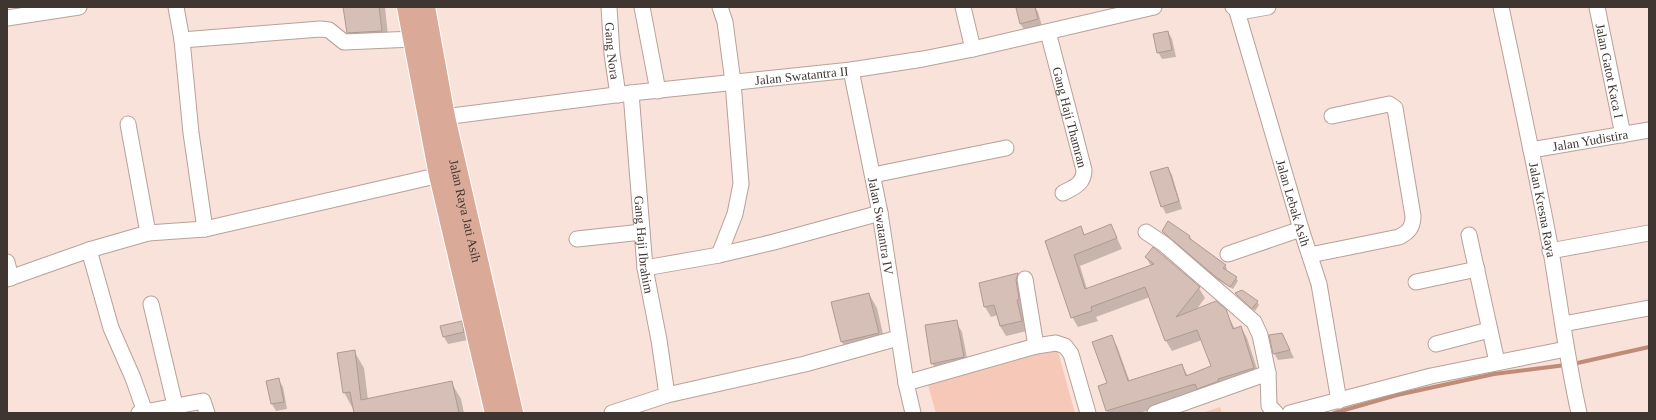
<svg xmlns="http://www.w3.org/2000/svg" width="1656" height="420" viewBox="0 0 1656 420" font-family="'Times New Roman',serif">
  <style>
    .green { fill: #f6c8b7 }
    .shadow { fill: #0003 }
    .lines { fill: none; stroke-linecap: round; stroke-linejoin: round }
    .stream { stroke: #c08b77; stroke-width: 4 }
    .building { fill: #d5bfb7; stroke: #af9a92 }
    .street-casing { stroke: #b7a199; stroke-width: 17 }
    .primary-casing { stroke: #fff; stroke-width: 24 }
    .street { stroke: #fff; stroke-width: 15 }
    .primary { stroke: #daa997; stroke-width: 22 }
    .labels { text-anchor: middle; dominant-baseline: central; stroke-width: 3.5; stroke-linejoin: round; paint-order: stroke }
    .street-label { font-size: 13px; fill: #3f3632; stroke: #f9e2d9 }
  </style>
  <rect width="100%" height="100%" fill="#f9e2d9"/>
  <!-- green -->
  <path class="green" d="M1057 348 1075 413H936L928 385Z
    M1220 407 1222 413H1202Z"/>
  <!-- shadow -->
  <path class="shadow" d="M344 7H385L389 45H355L347 32Z
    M1027 7H1035L1038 12 1042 26 1025 31 1020 23Z
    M1168 32 1172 39 1176 57 1162 59 1158 52Z
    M1168 168 1172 175 1182 209 1166 214 1162 206Z
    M1111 225 1122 249 1080 266 1087 289 1151 266 1146 257 1199 288 1205 298 1196 310H1225L1235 329 1241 327 1247 338 1260 378 1139 413H1108L1107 410 1111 336 1117 346 1130 382 1182 365 1188 376 1213 367 1202 340 1172 351 1166 341 1150 297 1096 317 1098 321 1078 327 1072 317 1046 242 1081 228 1085 235Z
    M1163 231 1190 237 1192 240 1225 265 1227 269 1225 271 1236 278 1238 281 1233 289 1218 280 1168 237Z
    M1018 275 1023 284 1024 309H1022L1027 331 1006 336 1000 326 998 315 991 317 985 307 980 284Z
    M869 294 877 308 886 347 850 356 842 342 832 303Z
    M1236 294 1257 302 1259 305 1255 311Z
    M956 322 962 332 969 368 939 374 932 363Z
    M461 323 465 330 468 340 448 344 444 337Z
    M1282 334 1294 358 1278 360 1274 353Z
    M354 351 364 368 368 400 451 382 461 399 464 413H355L344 392Z
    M278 380 283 387 287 409 276 411 272 404Z"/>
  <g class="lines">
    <!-- stream -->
    <path class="stream" d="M1573 364 1649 347
      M1334 413 1397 395 1494 374 1566 365"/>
  </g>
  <!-- building -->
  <path class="building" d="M343 7H379L382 31 347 33Z
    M1022 7H1035L1038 19 1020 24 1016 8Z
    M1168 31 1172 50 1157 53 1153 34Z
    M1168 167 1179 201 1161 207 1150 172Z
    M1168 221 1190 236 1189 238 1226 265 1223 268 1237 277 1230 287 1216 277 1164 233 1162 231Z
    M1111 224 1117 238 1074 255 1085 289 1154 264 1145 257 1153 247 1200 287 1176 317 1216 301 1226 309 1233 329 1241 326 1254 368 1218 379 1219 381 1197 389 1195 384 1106 411 1098 386 1107 383 1092 342 1112 335 1128 381 1182 364 1186 376 1211 366 1197 330 1165 341 1145 287 1091 307 1092 311 1071 318 1045 241 1081 226 1084 235Z
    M1018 273 1016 280 1019 299 1017 300 1022 321 1000 326 994 305 984 307 979 283Z
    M1242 290 1258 301 1252 309 1235 293Z
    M869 293 879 333 841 342 831 302Z
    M957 320 964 357 931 364 925 325Z
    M462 321 464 332 443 337 440 326Z
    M1282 333 1290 350 1273 354 1269 335Z
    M355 350 361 400 452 381 459 413H354L350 392 343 393 337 353Z
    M279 378 284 402 271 404 266 381Z"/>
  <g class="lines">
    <!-- street casing -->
    <g class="street-casing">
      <g id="street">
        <path d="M176 7 182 40 191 133 205 229"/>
        <path id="s1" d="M609 7 612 54 618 95"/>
        <path d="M642 7 658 91"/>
        <path d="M963 7 973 49"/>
        <path d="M1233 7 1245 11 1268 7"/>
        <path id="s2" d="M1501 7C1518 88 1536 170 1551 251 1560 305 1567 360 1579 413"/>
        <path id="s3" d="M1597 7 1623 135"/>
        <path id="s4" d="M1236 8 1301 229 1319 284 1339 401"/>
        <path d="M7 18 79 7"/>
        <path id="s5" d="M1048 32 1084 170C1084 184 1074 187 1063 193"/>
        <path d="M182 40 320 29 329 30 344 42 414 39"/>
        <path id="s6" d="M851 70 880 213 906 383 913 413"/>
        <path id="s7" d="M631 93 645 268 659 340 667 395"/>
        <path id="s8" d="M444 117 631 93 851 70 923 59 973 49 1154 7"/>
        <path d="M128 124 148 233"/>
        <path id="s9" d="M1531 150 1649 130"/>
        <path d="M873 175 1006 148"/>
        <path d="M1146 232 1164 244 1254 322 1260 335 1268 373"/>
        <path d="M1469 235 1497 362"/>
        <path d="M577 239 642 232"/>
        <path d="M89 250 111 328 133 378 145 412"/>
        <path d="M1550 251 1649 233"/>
        <path d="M1228 254 1301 229"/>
        <path d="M719 255 735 214 741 184 733 82 725 22 720 7"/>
        <path d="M1310 255 1399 237C1409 232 1413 227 1413 216L1395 108 1389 104 1332 116"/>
        <path d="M7 262 11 278"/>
        <path d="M645 268 719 255 774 242 880 213"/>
        <path d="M7 279 89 250 148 233 205 229 440 175"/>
        <path d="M1025 279 1036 346"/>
        <path d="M1416 282 1477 269"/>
        <path d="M151 304 175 405"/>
        <path d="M1563 324 1649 308"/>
        <path d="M1436 344 1489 330"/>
        <path d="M906 383 1036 346 1056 343 1065 346 1071 354 1088 413"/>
        <path d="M139 413 203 401 207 413"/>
        <path d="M612 413 667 395 805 364 898 338"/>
        <path d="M1155 413 1268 373 1269 406 1276 413"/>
        <path d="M1290 413 1431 376 1566 349"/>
      </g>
    </g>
    <!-- primary casing -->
    <g class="primary-casing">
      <g id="primary">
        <path d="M408 7 440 175 496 413"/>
        <path id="s10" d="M424 7 444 117 512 413"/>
      </g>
    </g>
    <!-- street -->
    <use href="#street" class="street"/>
    <!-- primary -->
    <use href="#primary" class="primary"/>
  </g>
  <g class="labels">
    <!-- street labels -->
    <g class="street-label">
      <text stroke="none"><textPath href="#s1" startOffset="44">Gang Nora</textPath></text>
      <text stroke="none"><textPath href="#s3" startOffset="65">Jalan Gatot Kaca I</textPath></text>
      <text stroke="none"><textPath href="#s8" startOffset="360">Jalan Swatantra II</textPath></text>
      <text stroke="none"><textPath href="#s5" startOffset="88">Gang Haji Thamran</textPath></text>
      <text stroke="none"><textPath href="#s9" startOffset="60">Jalan Yudistira</textPath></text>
      <text stroke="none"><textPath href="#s4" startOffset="203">Jalan Lebak Asih</textPath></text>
      <text stroke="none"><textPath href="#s2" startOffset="207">Jalan Kresna Raya</textPath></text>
      <text stroke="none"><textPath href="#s10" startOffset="208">Jalan Raya Jati Asih</textPath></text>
      <text stroke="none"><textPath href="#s6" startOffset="159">Jalan Swatantra IV</textPath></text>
      <text stroke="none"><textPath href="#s7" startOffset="152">Gang Haji Ibrahim</textPath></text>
    </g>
  </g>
  <!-- border -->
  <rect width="1656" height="420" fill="none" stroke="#3f3632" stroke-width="16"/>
</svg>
